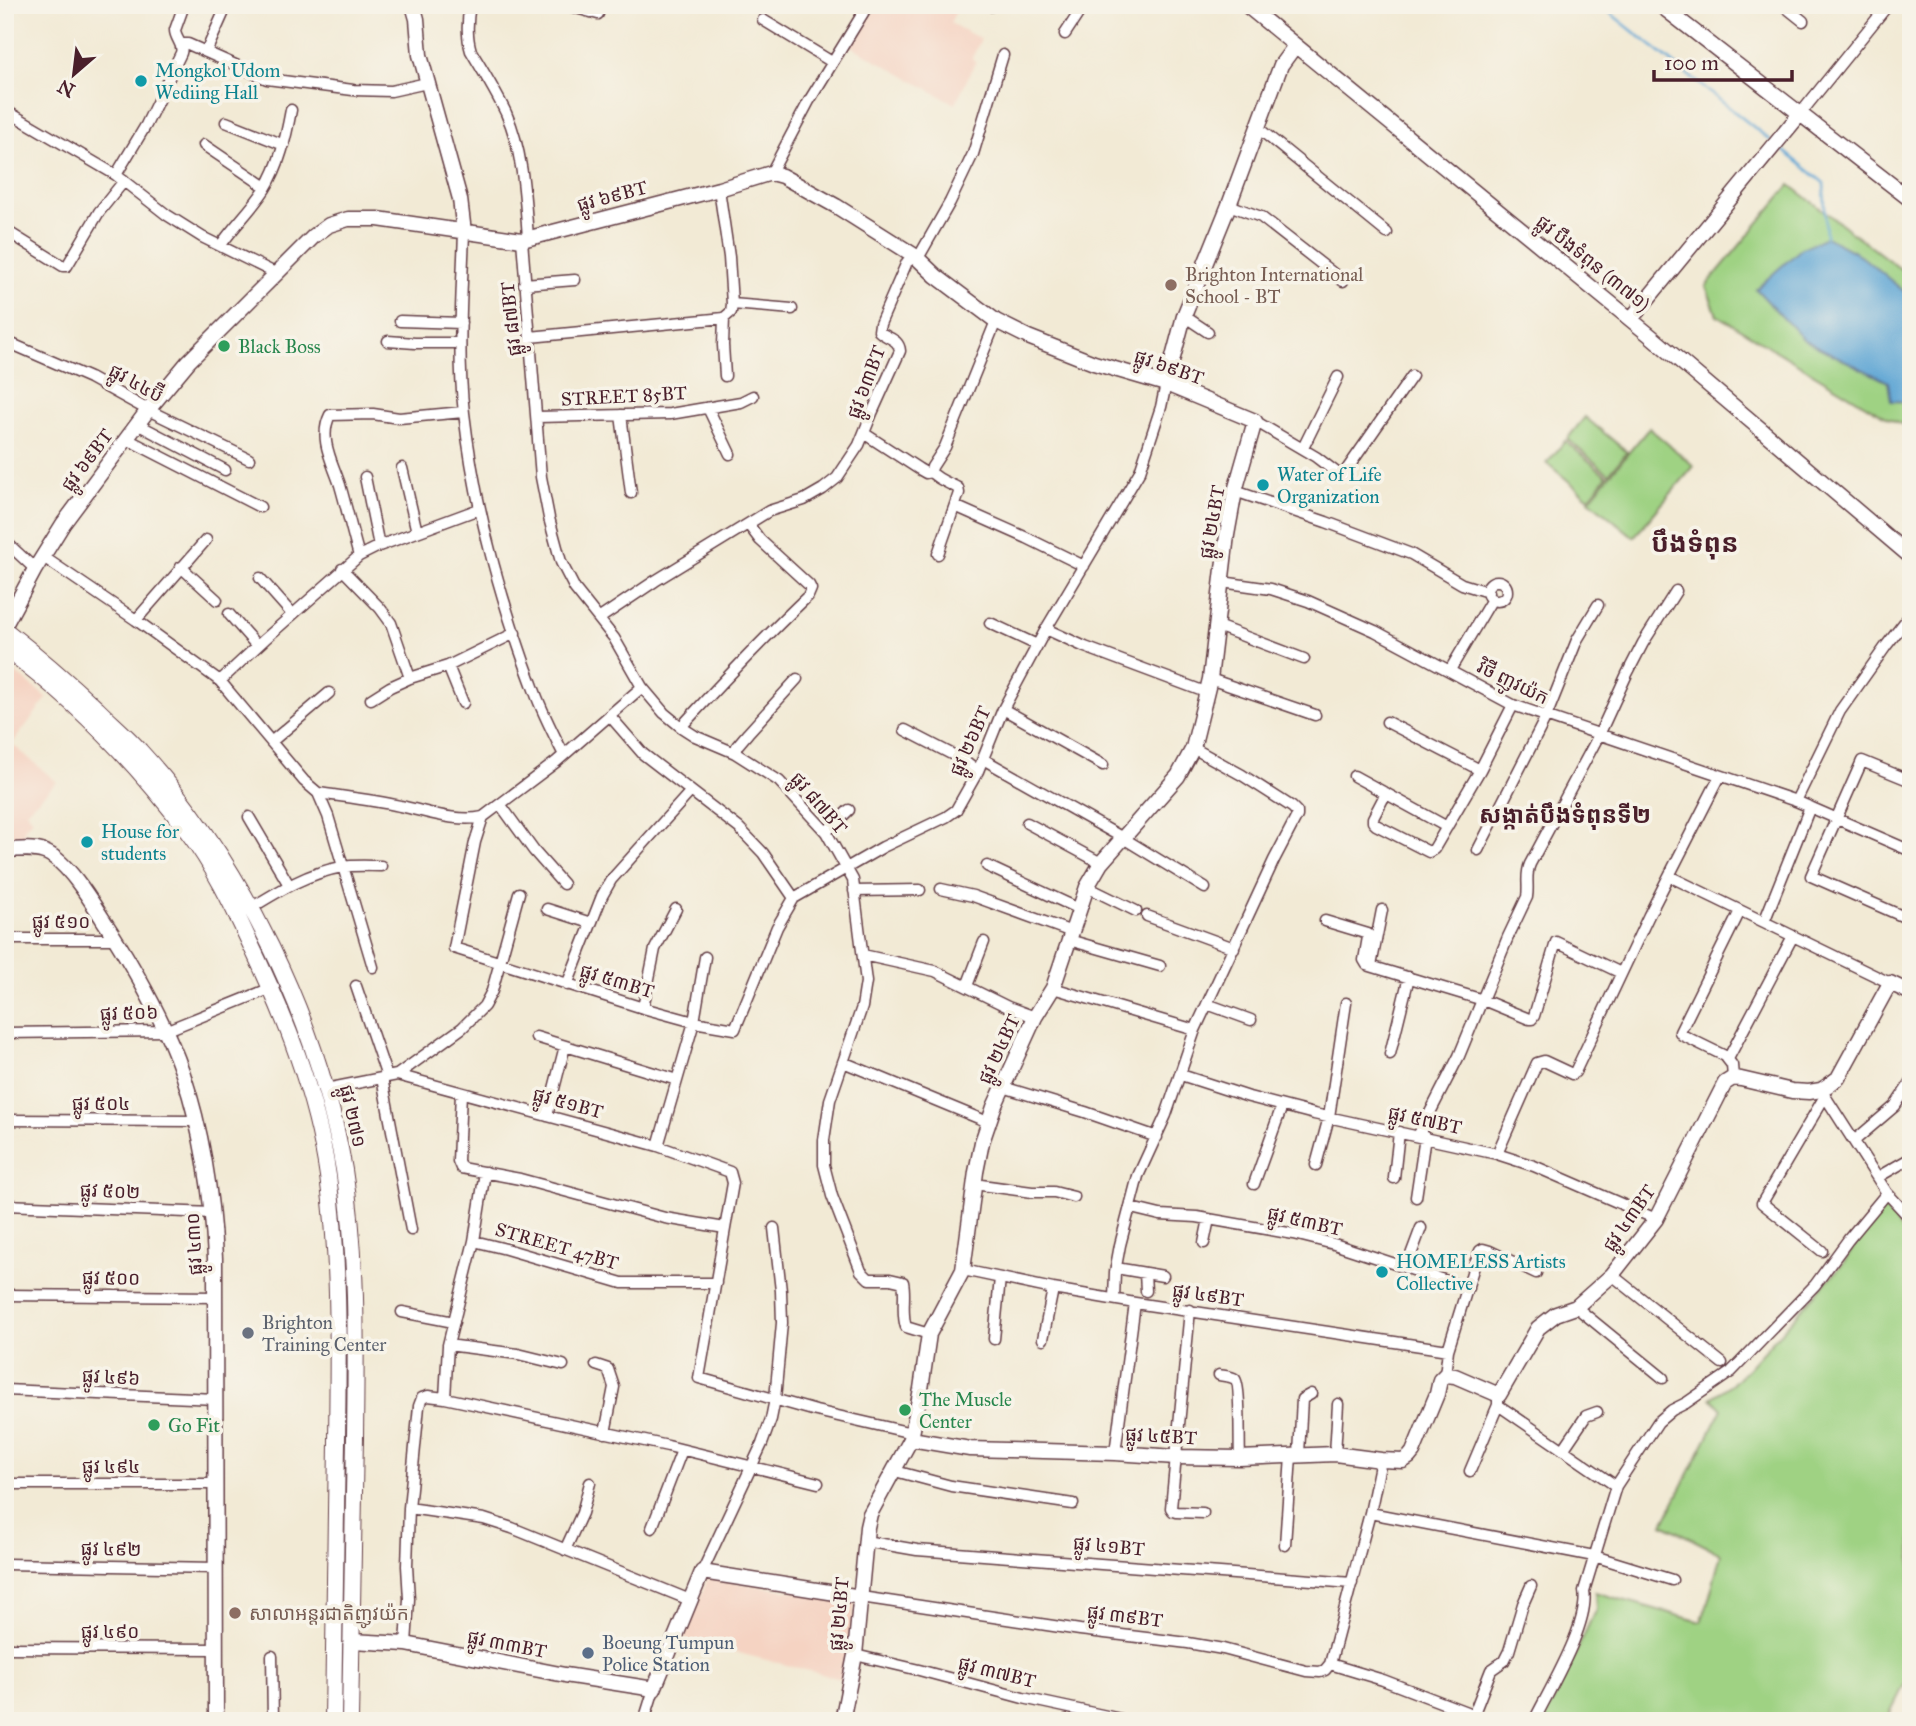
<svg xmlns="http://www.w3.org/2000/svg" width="1916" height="1726" viewBox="0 0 1916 1726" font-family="'IM FELL Great Primer','Noto Sans Khmer',serif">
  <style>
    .built { fill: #f5d3c2 }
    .green { fill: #9fd283; stroke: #747857; stroke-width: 2 }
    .water { fill: #5da5d4; stroke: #546280; stroke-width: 2 }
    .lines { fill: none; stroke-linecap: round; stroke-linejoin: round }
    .stream { stroke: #5da5d4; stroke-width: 2.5 }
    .street-casing { stroke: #633d44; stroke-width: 13 }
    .secondary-casing { stroke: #633d44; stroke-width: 17 }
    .primary-casing { stroke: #633d44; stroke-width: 18 }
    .street { stroke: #fff; stroke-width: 10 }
    .secondary { stroke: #fff; stroke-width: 14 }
    .primary { stroke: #fff; stroke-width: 16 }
    .culture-dot { fill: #0f9aa8; stroke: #f7f3e8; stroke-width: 2.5 }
    .education-dot { fill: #8d6e63; stroke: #f7f3e8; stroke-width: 2.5 }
    .leisure-dot { fill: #2e9e5b; stroke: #f7f3e8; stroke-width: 2.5 }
    .worship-dot { fill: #6b7280; stroke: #f7f3e8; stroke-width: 2.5 }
    .service-dot { fill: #5c6f8a; stroke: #f7f3e8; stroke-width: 2.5 }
    .labels { text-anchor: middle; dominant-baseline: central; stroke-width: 7; stroke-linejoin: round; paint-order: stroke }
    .culture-label { font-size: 19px; fill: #0d838f; stroke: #f7f3e8; text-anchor: start }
    .street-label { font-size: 19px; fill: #4a1f2b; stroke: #f7f3e8 }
    .education-label { font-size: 19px; fill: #785e54; stroke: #f7f3e8; text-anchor: start }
    .leisure-label { font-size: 19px; fill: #27864d; stroke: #f7f3e8; text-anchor: start }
    .worship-label { font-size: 19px; fill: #5b616d; stroke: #f7f3e8; text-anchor: start }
    .service-label { font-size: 19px; fill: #4e5e75; stroke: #f7f3e8; text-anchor: start }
    .quarter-label { font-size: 23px; font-weight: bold; fill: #4a1f2b; stroke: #f7f3e8 }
    .district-label { font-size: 26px; font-weight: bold; fill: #4a1f2b; stroke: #f7f3e8 }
  </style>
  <rect width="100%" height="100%" fill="#f7f3e8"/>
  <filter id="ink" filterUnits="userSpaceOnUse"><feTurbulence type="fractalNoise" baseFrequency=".0143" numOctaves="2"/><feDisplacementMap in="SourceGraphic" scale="14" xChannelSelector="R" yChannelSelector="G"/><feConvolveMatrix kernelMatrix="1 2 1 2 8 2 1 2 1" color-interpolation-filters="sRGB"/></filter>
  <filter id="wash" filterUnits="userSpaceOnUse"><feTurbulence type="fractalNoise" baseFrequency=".00686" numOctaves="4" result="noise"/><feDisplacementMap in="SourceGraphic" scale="28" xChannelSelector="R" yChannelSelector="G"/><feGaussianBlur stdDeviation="1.57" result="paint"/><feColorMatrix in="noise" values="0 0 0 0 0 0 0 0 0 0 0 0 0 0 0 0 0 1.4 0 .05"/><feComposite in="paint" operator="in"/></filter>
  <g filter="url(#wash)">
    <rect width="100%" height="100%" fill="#f2ead5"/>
    <!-- built -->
    <path class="built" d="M877 5H959L950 23 981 39 972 58 976 61 955 104 849 45Z
      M5 664 47 698 12 744 57 782 26 811 33 819 25 827 21 846H5Z
      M708 1578 855 1601 845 1680 684 1639Z
      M366 1709 437 1714 478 1721H366Z"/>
    <!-- green -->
    <path class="green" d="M1790 185 1911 277V428L1887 418 1717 315 1706 286Z
      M1585 417 1627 452 1609 474 1567 439Z
      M1649 428 1694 466 1634 537 1589 500Z
      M1565 441 1607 476 1589 498 1547 463Z
      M1882 1204 1904 1233 1911 1237V1671L1886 1721H1544L1596 1609 1595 1592 1701 1622 1707 1606 1721 1554 1663 1524 1722 1409 1711 1398 1738 1379 1843 1264Z"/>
    <!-- water -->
    <path class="water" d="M1826 237 1860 255 1911 297V402L1891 401 1888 382 1804 340 1756 289 1802 248Z"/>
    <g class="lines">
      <!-- stream -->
      <path class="stream" d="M1600 5 1770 140
        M1778 146 1824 183 1826 237"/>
    </g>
  </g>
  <g filter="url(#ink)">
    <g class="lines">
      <!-- street casing -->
      <g class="street-casing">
        <path id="street" d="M470 5C467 21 466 35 471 51 483 71 496 92 506 113 523 151 525 197 528 238
          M565 5 598 14
          M990 5 991 6
          M1783 5 1803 21
          M763 20 832 62
          M1065 34 1084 5
          M182 44H188L267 79 353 90 391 91 427 83
          M206 52 227 5
          M5 110 116 175 167 215 202 237 275 273
          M1800 114 1888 5
          M226 122 284 145
          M1258 128 1387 233
          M204 145 266 187
          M771 173 809 101 868 5
          M116 175 146 125 181 53C184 44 175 39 175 30L184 5
          M1229 205 1261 217 1343 281
          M5 230 63 266H67L99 212 124 181
          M464 232C462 292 457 354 464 413 475 509 501 602 535 692 543 714 554 735 564 755
          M522 240 541 477 549 518 561 562 575 589 614 638 642 687 664 713 681 727 695 736 735 753 779 781 826 832 853 880 866 982 862 1007 830 1100 824 1140V1165L832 1196 861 1271 869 1279H890L903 1282C906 1296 901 1312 906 1327L929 1334
          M221 245C234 226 252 209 265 189 280 165 286 137 291 110
          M524 284 575 280
          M732 304 792 309
          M1184 316 1208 332
          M724 318 723 345 725 376
          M400 321 461 323
          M530 337 724 318 731 312 732 304 729 257 719 189
          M5 341 90 378 148 410 249 459
          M388 341 415 343H460
          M708 408 730 454
          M621 415 631 493
          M537 417 670 414 741 402 753 396
          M1255 421 1316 457 1337 473 1343 475 1412 376
          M137 424 225 470
          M865 434 919 469 926 473 931 472
          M127 439 260 507
          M1303 448 1338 377
          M402 468 417 532
          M365 477 379 546
          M1235 491 1326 522 1411 554 1462 584 1488 592
          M955 506 1027 538 1084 566
          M5 541 35 569
          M938 554 959 493 958 488C949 483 938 480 931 472L932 467 945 447 996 321
          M42 556 136 620 220 681 304 781 318 793 328 816 373 967
          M359 556C352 532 347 509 340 485 333 463 318 439 330 415L373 414 399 418 463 412
          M181 567 217 600
          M342 569 380 608 391 623 410 678
          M260 578 292 614
          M1487 591a10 10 0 1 1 20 0a10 10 0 1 1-20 0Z
          M1222 582 1271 589 1308 601 1375 631 1513 705 1796 801 1911 851
          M229 614 257 646
          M600 618 655 581 769 511 804 500 823 489 837 478 859 445 872 413 900 351C899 338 887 339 879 331L880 324 907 262 921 253 950 202 973 154 1003 55
          M136 620 206 540
          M990 623 1037 645
          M1217 626 1304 659
          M1046 629 1085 647 1208 693
          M448 666 463 703
          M1450 670 1492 599
          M1210 679 1315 715
          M220 681 265 639 359 556 379 546 479 509
          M371 699 390 687 410 678 448 666 515 633
          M1003 709 1103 765
          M610 716 643 754 739 828 763 853 794 898
          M1387 722 1480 770
          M681 727C722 682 764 638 808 596L811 589 809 585 760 540 748 524
          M905 730 965 761 978 771
          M271 742 329 693
          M735 753 737 746 748 733 797 679
          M983 759 1123 838 1205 888
          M1354 776 1447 827
          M1911 781 1862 761 1811 876 1911 920
          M318 793C345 797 373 800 400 806 426 811 456 823 483 817L556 762 642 687
          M1386 793 1373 818V822L1376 825 1429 852 1434 849 1480 770 1513 705
          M1796 801 1840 711 1886 646 1911 614
          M500 804 534 851 563 884
          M249 817 289 885
          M483 817 475 842 454 948 643 1008 694 1022 735 1029 777 927 794 898 883 847 946 817 956 810 978 771 1003 709 1046 629 1140 471 1161 407 1166 384
          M1027 823 1101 863
          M826 832 849 810
          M1478 850 1546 717 1577 640 1598 605
          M987 866 1079 909
          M1669 876 1890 983
          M1087 887 1136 911
          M941 889 973 896 1072 932
          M854 891 920 890
          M251 908C280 890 308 873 342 867 354 865 368 866 381 866
          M547 909 591 923
          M1147 916 1234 948
          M1325 921 1368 934V937L1364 960 1367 965 1483 1000 1529 1019H1532L1534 1016 1556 942 1621 973
          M1764 922 1810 807
          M5 939H116
          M1069 940 1160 966
          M863 955 935 971 1008 1007 1035 1017
          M1371 966 1382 910
          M567 985 602 896 611 880 691 791
          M356 986 387 1077
          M967 986 984 942
          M1053 988 1195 1030
          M1207 1004 1251 1020
          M643 1008 655 949 676 909
          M5 1033 165 1031 274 987
          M536 1037 677 1080
          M1390 1054 1409 977
          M1728 1059 1793 936
          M843 1062 988 1122
          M397 1075 658 1146 730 1172 733 1183 699 1378 816 1411 912 1433
          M1181 1075 1249 1097 1314 1114 1497 1154 1534 1166 1656 1219
          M382 1078 411 1230
          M1733 1078 1732 1065 1725 1056 1682 1035 1680 1032 1740 911
          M1003 1087 1085 1112 1157 1137
          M326 1089 397 1075 462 1028 484 1006 492 991 519 893
          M461 1093 458 1161 461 1168 520 1179 665 1218 725 1228
          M1823 1093 1887 1193 1911 1219
          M547 1116 565 1046
          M5 1120 196 1121
          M1418 1136 1459 1056 1508 937 1527 897C1529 885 1525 875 1530 864L1599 735 1627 674 1643 643 1676 591
          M1854 1141 1895 1106 1911 1082
          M658 1146 694 1022 705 957
          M1497 1154 1537 1063 1544 1061 1572 1074 1575 1072 1649 915 1720 776
          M1316 1165 1329 1117 1346 1003
          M1878 1177 1911 1158
          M1394 1178 1399 1132
          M974 1184 1032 1192H1054L1074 1197
          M1254 1184 1282 1106
          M1416 1197 1425 1137
          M5 1205 213 1213
          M1131 1208 1160 1215 1197 1217 1294 1234 1334 1244 1468 1288
          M474 1241 506 1249 622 1283H716
          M1204 1243 1209 1219
          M1822 1251 1762 1203 1825 1096
          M1116 1268 1163 1276
          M1406 1268 1421 1228
          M963 1270 1053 1289 1135 1303 1448 1350
          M1145 1273 1146 1291
          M1612 1275 1722 1363
          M5 1295 216 1297
          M1114 1299 1115 1272 1120 1245 1138 1176 1166 1115 1195 1030 1274 860 1297 816V812L1292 807 1242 775 1193 748
          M1576 1307 1663 1378
          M1190 1310 1171 1508 1173 1511 1176 1512 1203 1513
          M402 1312 454 1322
          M994 1339 1000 1278
          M1043 1339 1053 1289
          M448 1345 518 1354 563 1365
          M596 1365 608 1369 614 1387 605 1433
          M1219 1375C1223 1376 1231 1376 1235 1379 1241 1384 1239 1446 1240 1458
          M1445 1375 1448 1350 1475 1263 1480 1251 1483 1249 1490 1251 1536 1273
          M5 1390 216 1399
          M445 1398 448 1345 474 1241 485 1172
          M1498 1405 1616 1486
          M1563 1450 1586 1416 1597 1412
          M1115 1453 1135 1303
          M1299 1454 1302 1399 1311 1394
          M1335 1454 1338 1404
          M895 1471 951 1486 1073 1504
          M1470 1471 1498 1405V1399
          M5 1484H216
          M409 1508 484 1519 512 1528 690 1600
          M1370 1513 1594 1556 1672 1580
          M652 1528 682 1450
          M865 1541 917 1550 1352 1583
          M1285 1545 1291 1456
          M565 1550 582 1513 590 1483
          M5 1564 216 1568
          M702 1572 762 1444 771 1419 775 1399 782 1323 781 1291 774 1228
          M861 1597 1080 1630 1188 1643 1223 1649 1306 1671 1320 1672 1325 1670 1330 1664 1370 1513 1381 1460
          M406 1644 409 1599 407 1566 409 1508 419 1406 422 1398 428 1396 445 1398 668 1446 818 1483
          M5 1648 215 1649
          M855 1655 919 1670 1023 1698 1130 1721
          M272 1656 273 1721
          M1330 1664 1383 1680 1490 1721
          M644 1721 654 1689
          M1473 1721 1476 1708 1491 1670 1504 1661 1509 1651 1523 1604 1531 1586
          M1534 1721C1549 1690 1590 1623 1584 1591L1616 1486 1658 1422 1672 1410 1686 1403 1731 1372 1815 1285 1848 1240 1887 1193"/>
      </g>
      <!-- secondary casing -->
      <g class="secondary-casing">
        <path id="secondary" d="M413 5 417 19 420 55 460 199 464 232
          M1246 5 1652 337 1911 557
          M1660 5 1911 200
          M1631 319 1800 114
          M1166 384 1184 316 1229 205 1281 65 1295 46
          M5 625 35 569 63 524 148 410 188 362 314 236 329 225 348 219H378L522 240 719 189 771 173 782 176 836 206 915 256 936 276 996 321 1028 337 1056 348 1094 363 1166 384 1255 421 1235 491 1227 535 1210 679 1193 748 1178 776 1101 863 1087 887 1053 988 1035 1017 994 1107 982 1142 976 1172 963 1270 929 1334 921 1389 911 1439 870 1514 867 1527 855 1655 842 1721
          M5 850C19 850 35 847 47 853 68 863 90 899 102 918 134 967 164 1019 183 1074 203 1134 212 1196 215 1258L216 1721
          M911 1439 970 1449 1115 1453 1176 1457 1240 1458 1335 1454 1381 1460 1403 1461 1409 1457 1413 1452 1437 1394 1440 1380 1445 1375 1455 1376 1499 1395 1538 1328 1556 1314 1576 1307 1612 1275 1656 1219 1725 1083 1733 1078 1741 1079 1792 1091 1809 1092 1821 1090 1830 1084 1838 1078 1890 983 1911 993
          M352 1641 406 1644 565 1675 654 1689 702 1572 861 1597"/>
      </g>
      <!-- primary casing -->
      <g class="primary-casing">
        <path id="primary" d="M5 630C37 655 67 681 97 709 111 723 127 736 140 751 242 862 319 1022 344 1170 358 1258 356 1347 355 1436 353 1531 352 1626 350 1721
          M5 648C75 700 136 762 188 832 213 865 232 904 249 941 285 1016 316 1093 328 1176 340 1264 338 1353 337 1442 336 1535 335 1628 333 1721"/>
      </g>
      <!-- street -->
      <use href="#street" class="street"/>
      <!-- secondary -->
      <use href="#secondary" class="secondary"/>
      <!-- primary -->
      <use href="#primary" class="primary"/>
    </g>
  </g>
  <!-- markers -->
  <g class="culture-dot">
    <circle cx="141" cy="81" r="7"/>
    <circle cx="1263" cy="485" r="7"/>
    <circle cx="87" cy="842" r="7"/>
    <circle cx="1382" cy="1272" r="7"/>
  </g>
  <g class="education-dot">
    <circle cx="1171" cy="285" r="7"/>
    <circle cx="235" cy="1613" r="7"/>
  </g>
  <g class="leisure-dot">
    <circle cx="224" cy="346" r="7"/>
    <circle cx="905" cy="1410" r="7"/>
    <circle cx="154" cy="1425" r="7"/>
  </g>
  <circle class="worship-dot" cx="248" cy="1333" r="7"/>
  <circle class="service-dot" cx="588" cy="1653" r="7"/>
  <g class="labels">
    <!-- culture labels -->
    <g class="culture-label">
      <text x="155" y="70">Mongkol Udom<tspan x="155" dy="22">Wediing Hall</tspan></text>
      <text x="1277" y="474">Water of Life<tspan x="1277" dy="22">Organization</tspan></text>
      <text x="101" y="831">House for<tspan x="101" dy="22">students</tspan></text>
      <text x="1396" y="1261">HOMELESS Artists<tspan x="1396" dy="22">Collective</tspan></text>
    </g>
    <!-- street labels -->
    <g class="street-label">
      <text transform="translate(612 196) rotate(-15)">ផ្លូវ ៦៩BT</text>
      <text transform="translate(1593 263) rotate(39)">ផ្លូវ បឹងទំពុន (៣៧១)</text>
      <text transform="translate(511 319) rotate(-96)">ផ្លូវ ៨៧BT</text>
      <text transform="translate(1169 367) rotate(19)">ផ្លូវ ៦៩BT</text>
      <text transform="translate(866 382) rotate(-69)">ផ្លូវ ៦៣BT</text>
      <text transform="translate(136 383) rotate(29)">ផ្លូវ ៤៤ប៊ី</text>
      <text transform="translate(624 396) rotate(-3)">STREET 85BT</text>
      <text transform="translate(87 460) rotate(-53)">ផ្លូវ ៦៩BT</text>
      <text transform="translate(1212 522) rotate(-80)">ផ្លូវ ២៤BT</text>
      <text transform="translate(1513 682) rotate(26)">វិថី ញូវយ៉ក</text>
      <text transform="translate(970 741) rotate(-66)">ផ្លូវ ២៦BT</text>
      <text transform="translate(819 803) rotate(49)">ផ្លូវ ៨៧BT</text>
      <text x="61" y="921">ផ្លូវ ៥១០</text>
      <text transform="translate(617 981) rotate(17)">ផ្លូវ ៥៣BT</text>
      <text transform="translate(129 1013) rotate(-2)">ផ្លូវ ៥០៦</text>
      <text transform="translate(999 1049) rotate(-65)">ផ្លូវ ២៤BT</text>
      <text x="101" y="1103">ផ្លូវ ៥០៤</text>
      <text transform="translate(568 1103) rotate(15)">ផ្លូវ ៥១BT</text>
      <text transform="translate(353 1116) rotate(77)">ផ្លូវ ២៧១</text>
      <text transform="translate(1425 1120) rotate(12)">ផ្លូវ ៥៧BT</text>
      <text transform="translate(110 1191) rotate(2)">ផ្លូវ ៥០២</text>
      <text transform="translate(1629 1218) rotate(-55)">ផ្លូវ ៤៣BT</text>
      <text transform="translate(1305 1221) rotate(13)">ផ្លូវ ៥៣BT</text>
      <text transform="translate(194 1244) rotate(-93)">ផ្លូវ ៤៣០</text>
      <text transform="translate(557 1246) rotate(16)">STREET 47BT</text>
      <text transform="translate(111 1278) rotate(1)">ផ្លូវ ៥០០</text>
      <text transform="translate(1208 1295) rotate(8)">ផ្លូវ ៤៩BT</text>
      <text transform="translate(111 1377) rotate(3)">ផ្លូវ ៤៩៦</text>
      <text transform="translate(1161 1436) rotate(3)">ផ្លូវ ៤៥BT</text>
      <text x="111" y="1466">ផ្លូវ ៤៩៤</text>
      <text transform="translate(1109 1546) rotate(5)">ផ្លូវ ៤១BT</text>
      <text transform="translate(111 1549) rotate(1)">ផ្លូវ ៤៩២</text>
      <text transform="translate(839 1614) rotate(-85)">ផ្លូវ ២៤BT</text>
      <text transform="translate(1125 1616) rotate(7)">ផ្លូវ ៣៩BT</text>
      <text x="110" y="1631">ផ្លូវ ៤៩០</text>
      <text transform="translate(507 1644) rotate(11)">ផ្លូវ ៣៣BT</text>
      <text transform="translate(997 1672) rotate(14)">ផ្លូវ ៣៧BT</text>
    </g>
    <!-- education labels -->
    <g class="education-label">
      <text x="1185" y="274">Brighton International<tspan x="1185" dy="22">School - BT</tspan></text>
      <text x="249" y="1613">សាលាអន្តរជាតិញូវយ៉ក</text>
    </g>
    <!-- leisure labels -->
    <g class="leisure-label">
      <text x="238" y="346">Black Boss</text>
      <text x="919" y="1399">The Muscle<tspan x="919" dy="22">Center</tspan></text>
      <text x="168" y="1425">Go Fit</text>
    </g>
    <!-- worship labels -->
    <g class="worship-label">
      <text x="262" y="1322">Brighton<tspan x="262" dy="22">Training Center</tspan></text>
    </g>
    <!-- service labels -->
    <g class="service-label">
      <text x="602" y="1642">Boeung Tumpun<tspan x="602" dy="22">Police Station</tspan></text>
    </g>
    <!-- quarter labels -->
    <g class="quarter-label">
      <text x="1565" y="815">សង្កាត់បឹងទំពុនទី២</text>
    </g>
    <!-- district labels -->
    <g class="district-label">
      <text x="1695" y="543">បឹងទំពុន</text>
    </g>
  </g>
  <!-- margin -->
  <rect width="1916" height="1726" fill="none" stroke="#f7f3e8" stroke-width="28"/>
  <!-- north arrow -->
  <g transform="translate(74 74) rotate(208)" stroke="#f7f3e8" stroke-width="5" paint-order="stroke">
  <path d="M0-5L12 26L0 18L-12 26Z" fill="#4a1f2b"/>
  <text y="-10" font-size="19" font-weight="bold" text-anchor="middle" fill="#4a1f2b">N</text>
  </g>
  <!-- scale -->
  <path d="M1654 70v10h138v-10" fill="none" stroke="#4a1f2b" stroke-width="3.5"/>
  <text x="1664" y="70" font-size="21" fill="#4a1f2b" stroke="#f7f3e8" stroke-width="5" paint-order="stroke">100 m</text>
</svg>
